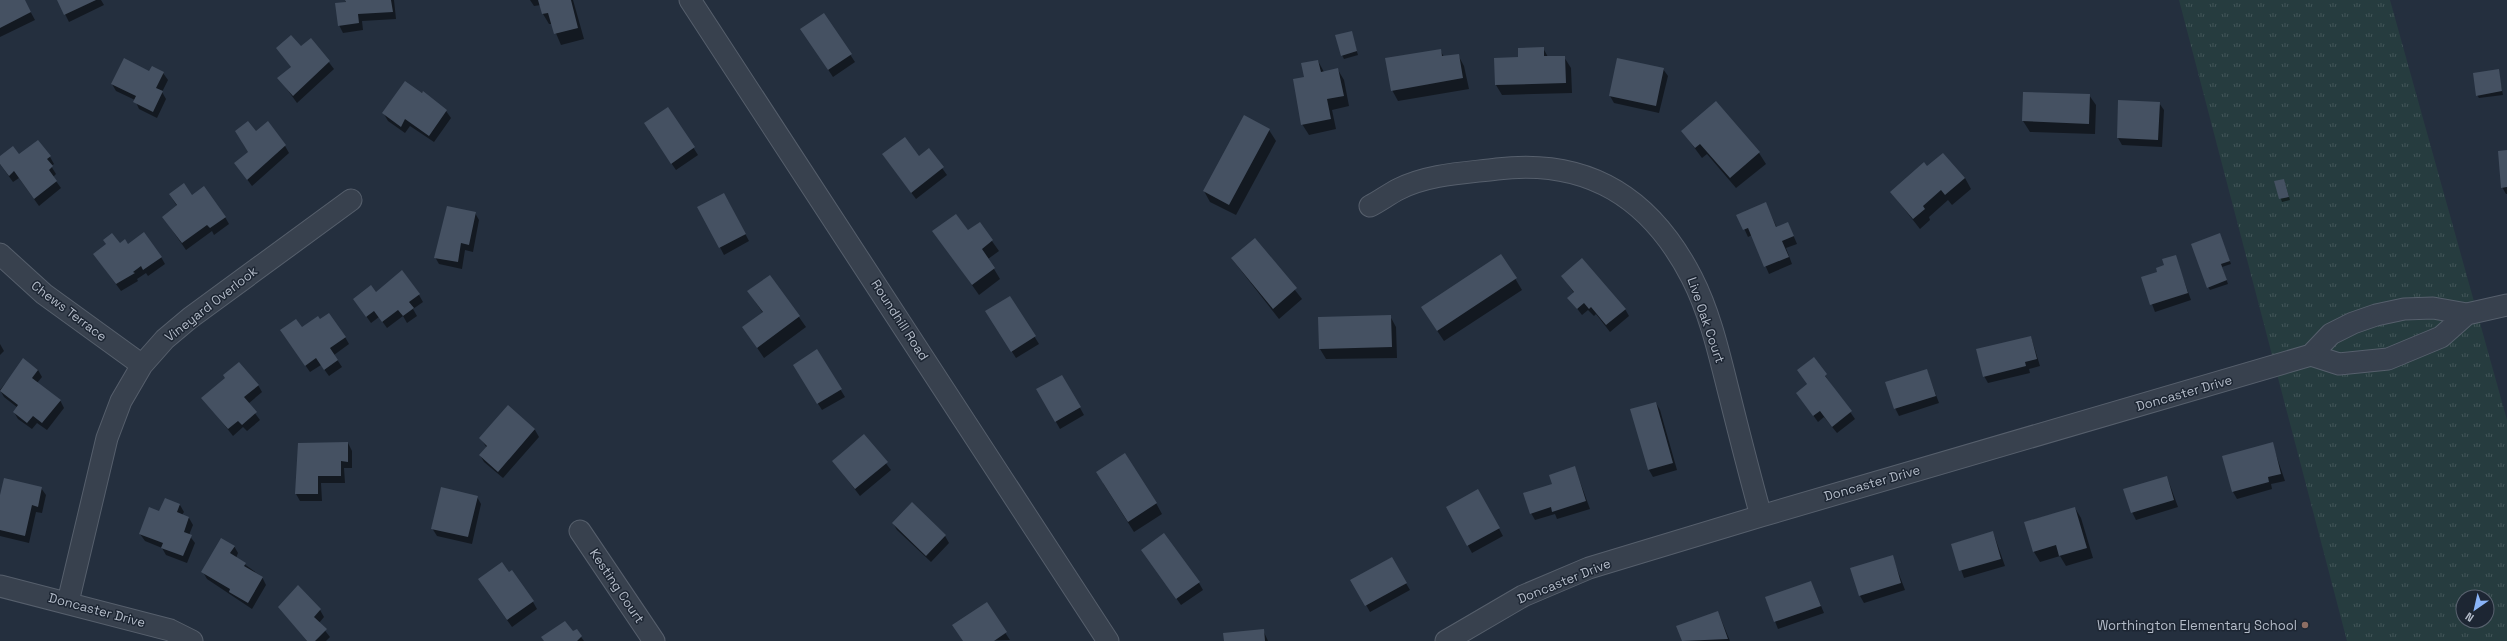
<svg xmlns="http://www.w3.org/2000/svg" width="2507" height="641" viewBox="0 0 2507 641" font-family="'Space Grotesk',sans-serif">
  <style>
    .grass { fill: url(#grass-tufts); fill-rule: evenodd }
    .shadow { fill: #0007 }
    .building { fill: #455162 }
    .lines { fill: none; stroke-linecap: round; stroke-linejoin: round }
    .minor-casing { stroke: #565f6c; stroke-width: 23 }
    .minor { stroke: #38414e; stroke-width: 21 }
    .education-dot { fill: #8d6e63; stroke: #1d2633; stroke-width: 1.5 }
    .labels { text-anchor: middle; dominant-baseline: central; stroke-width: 3; stroke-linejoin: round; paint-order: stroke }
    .street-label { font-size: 13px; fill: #b4bcc9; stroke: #1d2633 }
    .poi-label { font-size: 13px; fill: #b4bcc9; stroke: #1d2633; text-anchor: end }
  </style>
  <defs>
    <pattern id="grass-tufts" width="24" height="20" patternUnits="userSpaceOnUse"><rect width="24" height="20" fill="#263c3f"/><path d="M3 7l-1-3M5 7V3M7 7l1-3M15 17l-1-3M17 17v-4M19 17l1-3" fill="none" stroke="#435659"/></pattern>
  </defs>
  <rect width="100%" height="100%" fill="#242f3e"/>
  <!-- grass -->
  <path class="grass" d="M2179 0H2390L2507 420V641H2347ZM2463 597H2487V621H2463Z"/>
  <!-- shadow -->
  <path class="shadow" d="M0 0H24L35 20 0 37Z
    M58 0H101L104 5 69 22Z
    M346 0H394L396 19 362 21 363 30 343 33 339 25Z
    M530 0H573L584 39 561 45 552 24H549L543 14 541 5 534 6Z
    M824 15 855 62 833 77 806 36Z
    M1351 32 1358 55 1344 59 1342 55Z
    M311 39 334 69 297 103 279 78 292 68 277 48H301Z
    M1543 48 1548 57H1564L1571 68 1572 93 1502 95 1496 85 1519 58Z
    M1440 50 1444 57 1458 55 1464 66 1469 89 1398 101 1392 90Z
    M1318 61 1324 72 1338 70 1344 80 1349 106 1332 110 1336 129 1309 135 1302 124 1305 78Z
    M1663 69 1668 76 1659 113 1614 103 1610 96Z
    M2498 70 2503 95 2479 98 2477 95Z
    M149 72 163 73 168 80 162 92 166 99 157 118 139 109 135 100 116 91 112 84Z
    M423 92 446 111 451 118 434 142 410 126 405 133 388 121 384 114Z
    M2024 93 2089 95 2096 105 2095 134 2030 132 2023 121Z
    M1716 102 1759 153 1766 164 1736 188 1707 154 1702 158 1682 131Z
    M2159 103 2164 110 2162 147 2122 145 2118 138Z
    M668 108 698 155 676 170 649 131Z
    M1269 130 1276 141 1236 215 1210 202 1204 191Z
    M255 132 285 146 289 153 252 186 235 163 249 153 242 142Z
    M929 150 947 175 916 199 883 155 919 157Z
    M2507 151V194H2506L2502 187Z
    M0 157H50L54 164 51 166 56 174 53 177 61 188 39 206 19 178 13 182 0 164Z
    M1927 168 1965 178 1971 189 1952 205 1948 200 1929 217 1930 220 1920 229 1891 192Z
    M2284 180 2290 200 2282 202 2275 182Z
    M170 195 192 196 225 217 229 224 214 235 212 231 186 250 168 224 177 206Z
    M728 201 749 241 724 255 699 207Z
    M1766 204 1777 228 1788 223 1797 244 1786 248 1792 264 1769 274 1752 235 1748 237 1738 215Z
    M475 213 479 220 473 252 465 250 462 269 439 264 435 257Z
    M979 223 999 251 988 259 1000 279 979 295 934 231 968 232Z
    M2220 235 2231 264 2222 267 2228 284 2210 290 2208 287Z
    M1255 239 1302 299 1279 319 1232 259Z
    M104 240 128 245 161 257 165 264 148 276 146 273 137 279 138 281 121 291 99 261 107 245Z
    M1501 255 1522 290 1444 341 1428 317Z
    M2175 256 2191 300 2155 312 2142 278 2158 273Z
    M770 276 806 327 764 358 743 327 763 313 748 291Z
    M1562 276 1625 309 1629 316 1610 332 1596 314 1594 316 1588 310 1582 315 1569 298 1574 293Z
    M376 293 419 295 423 302 413 309 417 316 407 323 403 316 387 328 379 317 371 323 359 306Z
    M1010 297 1039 344 1016 358 991 319Z
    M1390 316 1396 327 1397 358 1326 359 1320 349Z
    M302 329 345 337 349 344 334 355 342 367 329 376 321 365 310 372 281 331Z
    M2031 337 2040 366 2029 369 2030 373 1988 383 1984 376Z
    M0 344 4 351 0 355Z
    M817 351 845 397 822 410 798 372Z
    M1813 358 1855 419 1837 433 1824 417 1818 422 1797 393 1808 385 1798 370Z
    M24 360 38 370 42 377 37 383 60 400 64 408 47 430 37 423 32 429 18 419 14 412 18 408 4 397 0 390Z
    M1927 371 1939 403 1899 416 1895 408Z
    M1062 376 1084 415 1060 429 1038 390Z
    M258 385 262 392 248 404 260 420 247 431 243 427 233 436 203 398Z
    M1656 403 1660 410 1677 470 1653 477 1649 470 1632 410Z
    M508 407 535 430 539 437 503 478 484 462 480 455 487 448 481 439Z
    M864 435 891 470 860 496 833 461Z
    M348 443 352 451V468H344L345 483H321L322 501H300L296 494 299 444Z
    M2272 443 2285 481 2271 484 2272 489 2237 499 2233 492Z
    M1575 468 1590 509 1557 519 1555 514 1535 520 1531 513 1553 485Z
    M2167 477 2178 507 2136 520 2132 512Z
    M1103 483 1156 503 1162 514 1134 532Z
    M41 488 46 495 42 513 36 512 29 543 0 536V500Z
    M1478 490 1503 536 1472 553 1447 507Z
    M477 497 481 504 472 544 437 536 432 528Z
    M180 505 184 512 182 515 189 518 193 525 189 535 195 543 187 563 166 555 162 548 145 541 140 534 160 513Z
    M2075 508 2081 518 2093 558 2066 566 2060 556 2040 562 2034 552 2025 522Z
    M893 523 945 536 949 543 931 562 897 530Z
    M1993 532 2005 566 1964 578 1952 544Z
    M234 546 238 553 236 558 262 577 266 585 252 609 207 579 203 572Z
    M1142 550 1199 583 1203 590 1181 605Z
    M1892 556 1905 590 1864 603 1860 596Z
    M1391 558 1410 590 1370 612 1352 580Z
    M1811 582 1824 613 1778 629 1766 598Z
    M483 586 533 602 537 609 512 627Z
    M986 604 1010 640 963 641Z
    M279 607 320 610 324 617 319 623 330 637 326 641H307Z
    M1718 612 1730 641H1683L1678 626Z
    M1263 630 1268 641H1225Z
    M573 633 581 637 584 641H545Z"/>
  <!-- building -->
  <path class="building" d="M0 0H25L31 12 0 28Z
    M57 0H96L64 15Z
    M345 0H391L393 12 358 14 359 23 338 26 335 3 346 2Z
    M538 0H571L578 28 554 34 548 13 542 14Z
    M824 13 852 54 828 70 800 29Z
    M1352 31 1357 51 1341 56 1335 35Z
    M291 35 301 46 311 38 330 61 293 96 277 78 291 67 276 48Z
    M1544 47V56H1565L1566 83 1495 85 1494 58 1518 57V48Z
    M1441 49 1442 56 1459 54 1463 78 1391 91 1385 58Z
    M124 58 149 71 152 66 164 72 156 88 163 91 153 112 133 102 136 96 111 84Z
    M1617 58 1664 68 1656 106 1609 96Z
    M1318 60 1321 72 1338 68 1344 96 1327 99 1331 119 1301 125 1293 79 1304 77 1301 63Z
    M2499 69 2502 91 2476 96 2473 73Z
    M405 81 422 93 423 91 447 110 429 136 405 119 401 127 382 113Z
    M2023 92 2090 94 2089 124 2022 121Z
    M2118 100 2160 102 2158 140 2117 138Z
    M1716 101 1760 152 1730 178 1700 144 1695 148 1681 131Z
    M668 107 695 147 671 164 644 123Z
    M1244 115 1270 129 1229 205 1203 191Z
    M248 121 256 131 268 121 286 145 247 180 234 163 248 152 235 131Z
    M905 137 919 156 929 148 944 167 911 193 882 154Z
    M38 140 51 156 47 159 53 166 49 170 57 181 34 199 14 171 9 176 0 164V156L13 146 19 154Z
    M2507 150V187L2501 188 2498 151Z
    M1943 153 1965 178 1945 195 1941 190 1923 206 1925 209 1913 219 1890 192 1924 162 1927 166Z
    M2284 179 2289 197 2279 199 2274 181Z
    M184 183 192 195 204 186 226 217 210 228 207 225 182 243 162 217 177 205 169 194Z
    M724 193 746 234 719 248 697 207Z
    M1766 202 1776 227 1788 222 1794 236 1782 241 1789 257 1764 267 1748 228 1743 230 1736 215Z
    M447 206 476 212 469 245 461 243 458 262 434 258Z
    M956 214 968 230 980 222 993 240 982 249 995 268 972 285 932 231Z
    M144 232 162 257 143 270 141 266 133 272 135 273 116 284 93 254 106 244 103 240 112 233 120 243 125 239 128 244Z
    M2220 233 2230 261 2221 264 2227 280 2207 288 2191 244Z
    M1255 238 1297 288 1273 309 1231 258Z
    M1501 254 1517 278 1437 331 1421 307Z
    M2176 255 2188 293 2150 305 2141 277 2157 272 2156 268 2164 265 2162 259Z
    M1582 258 1626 309 1606 325 1591 307 1589 309 1584 303 1577 309 1567 298 1574 292 1561 276Z
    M402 270 420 294 409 302 414 308 403 316 398 310 382 322 374 311 366 317 353 299 371 285 376 292Z
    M770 275 800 316 757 348 742 327 763 312 747 291Z
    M1010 296 1036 336 1011 352 985 311Z
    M329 313 346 337 330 348 338 360 324 370 316 358 305 366 280 330 296 319 302 327 318 316 320 319Z
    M1391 315 1392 347 1319 349 1318 317Z
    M2031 336 2037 359 2025 362 2026 366 1983 377 1976 349Z
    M817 349 842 389 817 404 793 365Z
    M1814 357 1827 374 1825 376 1852 411 1832 427 1820 411 1813 416 1796 393 1807 384 1797 370Z
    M23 358 38 370 32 378 61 400 42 423 33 416 27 423 13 412 18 405 0 391Z
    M239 362 259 385 244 397 257 412 242 425 238 421 228 429 201 398 225 378 223 375Z
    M1927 369 1936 396 1894 409 1885 382Z
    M1062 375 1081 407 1055 422 1036 389Z
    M1656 402 1673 463 1648 470 1630 409Z
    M508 405 535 429 498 472 479 455 487 446 479 438Z
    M864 434 888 462 855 489 832 461Z
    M348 442V462L341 461V476H318V494H295L298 443Z
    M2273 442 2281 474 2268 477 2269 482 2232 492 2222 456Z
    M1125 453 1157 503 1128 522 1096 472Z
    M1575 466 1586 501 1552 512 1551 507 1530 514 1523 493 1552 484 1549 475Z
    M2167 476 2174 500 2131 513 2123 489Z
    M4 478 42 487 38 507 32 505 25 536 0 530V495Z
    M441 487 478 496 468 537 431 529Z
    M1478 489 1500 528 1467 546 1446 507Z
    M165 498 180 504 177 512 189 517 184 532 192 535 183 556 161 548 163 543 139 534 149 507 159 511Z
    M912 502 946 535 926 556 892 523Z
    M2075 507 2087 548 2059 556 2056 545 2033 552 2024 522Z
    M1993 531 2001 559 1959 571 1951 544Z
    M1164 533 1200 582 1176 599 1141 550Z
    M221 538 235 546 230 553 246 563 244 566 263 577 248 603 229 592 230 589 201 572Z
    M1893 555 1901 583 1859 596 1850 568Z
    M1392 557 1407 583 1365 606 1350 580Z
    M502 562 509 572 512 570 534 601 507 620 478 579Z
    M1811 581 1821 606 1774 622 1765 597Z
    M298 585 321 609 314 617 327 629 315 641H307L278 607Z
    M987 602 1007 632 994 641H963L952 625Z
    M1718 611 1728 639 1682 641 1676 626Z
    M565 621 573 631 577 629 582 636 577 641H544L541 637Z
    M1264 629 1265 641H1224L1223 633Z"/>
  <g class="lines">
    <!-- minor casing -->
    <g class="minor-casing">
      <path id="minor" d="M690 0 1108 641
        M1370 206C1380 201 1389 194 1399 189 1429 174 1465 173 1497 169 1588 158 1651 198 1692 278 1711 315 1720 358 1730 397 1740 437 1750 476 1761 516
        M0 254 44 294 142 365
        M2311 355 2339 364 2388 359 2441 337 2467 314
        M580 531 654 641
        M0 586 170 630 192 641
        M68 602 107 438 121 401 142 365 165 339 190 318 351 200
        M1446 641 1523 596 1589 568 1761 516 2311 355 2331 334 2353 323 2376 315 2404 309 2433 308 2467 314 2507 305"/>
    </g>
    <!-- minor -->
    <use href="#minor" class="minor"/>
  </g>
  <!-- markers -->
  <circle class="education-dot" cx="2305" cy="625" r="4"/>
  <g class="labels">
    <!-- street labels -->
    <g class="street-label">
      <text transform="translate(211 304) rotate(-38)">Vineyard Overlook</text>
      <text transform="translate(69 311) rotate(37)">Chews Terrace</text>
      <text transform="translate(900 320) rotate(57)">Roundhill Road</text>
      <text transform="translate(1706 320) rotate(71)">Live Oak Court</text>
      <text transform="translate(2184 393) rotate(-16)">Doncaster Drive</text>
      <text transform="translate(1872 483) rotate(-16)">Doncaster Drive</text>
      <text transform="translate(1564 581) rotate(-22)">Doncaster Drive</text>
      <text transform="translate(617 586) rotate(56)">Kesting Court</text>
      <text transform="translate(97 610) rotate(15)">Doncaster Drive</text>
    </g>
    <!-- poi labels -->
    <g class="poi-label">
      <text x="2297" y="625">Worthington Elementary School</text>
    </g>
  </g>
  <!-- north arrow -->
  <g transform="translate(2475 609) rotate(214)"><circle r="19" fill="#1d2633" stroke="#59626f"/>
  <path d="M0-3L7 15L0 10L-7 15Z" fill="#8ab4f8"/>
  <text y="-6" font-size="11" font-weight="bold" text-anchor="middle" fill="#b4bcc9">N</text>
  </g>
</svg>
